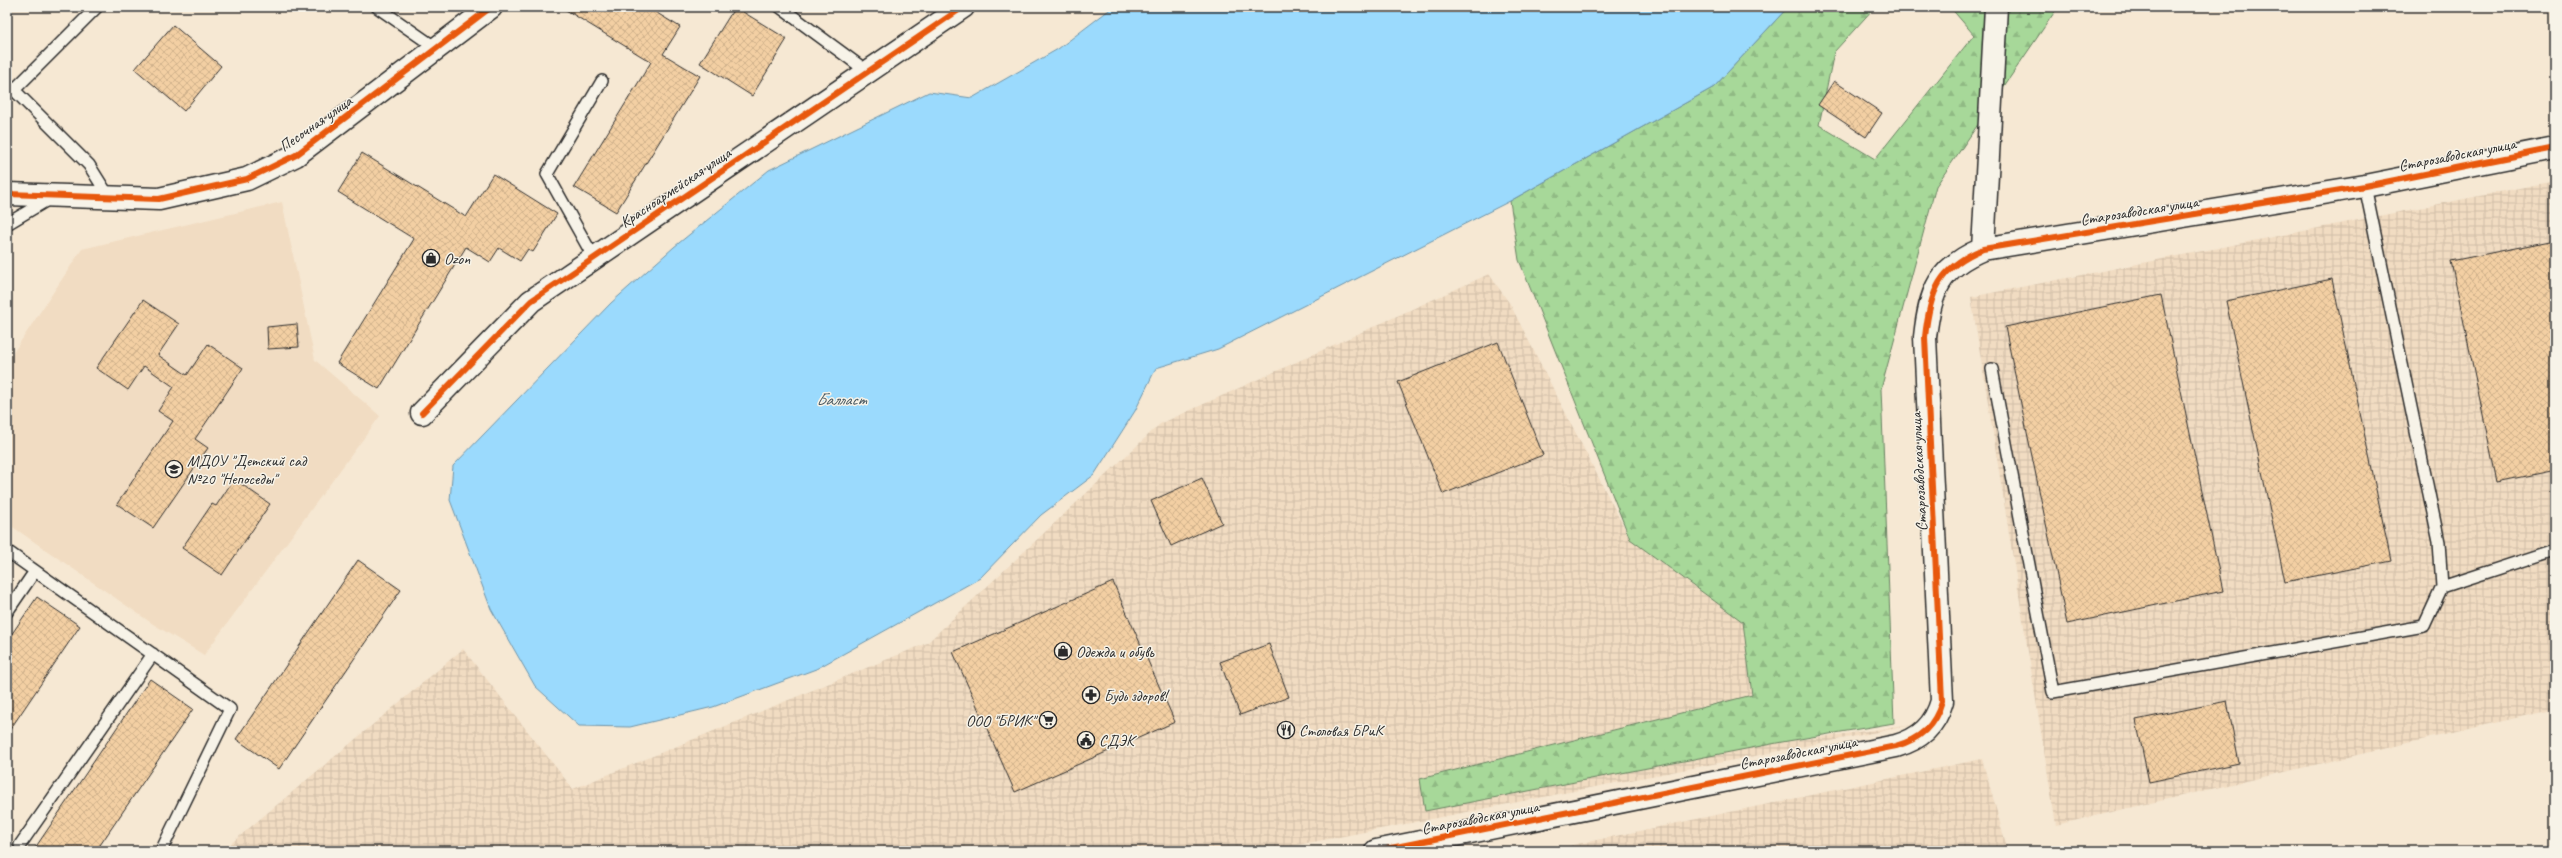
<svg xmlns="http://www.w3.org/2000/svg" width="2562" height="858" font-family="Caveat,sans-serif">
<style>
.built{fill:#f1dcc2}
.industrial{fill:url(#industrial-grid)}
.forest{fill:url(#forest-firs);stroke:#698262}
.water{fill:#9bdafd;stroke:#6e94a9}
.building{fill:url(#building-cross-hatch);stroke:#2b2b2b}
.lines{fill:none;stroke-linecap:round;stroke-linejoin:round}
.service-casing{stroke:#2b2b2b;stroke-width:14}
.minor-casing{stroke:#2b2b2b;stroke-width:25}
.service{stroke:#f7f3e8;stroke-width:11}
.minor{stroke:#f7f3e8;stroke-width:22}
.cycleway-casing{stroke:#f7f3e8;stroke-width:8}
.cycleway{stroke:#e8590c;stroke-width:6}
.labels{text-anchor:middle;stroke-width:3;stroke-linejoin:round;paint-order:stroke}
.street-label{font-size:16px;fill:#2b2b2b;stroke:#f7f3e8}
.poi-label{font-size:16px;fill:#2b2b2b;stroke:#f7f3e8;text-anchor:start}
.water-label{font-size:17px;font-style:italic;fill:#475760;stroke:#f7f3e8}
</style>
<defs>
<pattern id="industrial-grid" width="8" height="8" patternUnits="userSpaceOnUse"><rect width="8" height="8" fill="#f1dcc2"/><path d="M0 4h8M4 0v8" fill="none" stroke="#cfbda7"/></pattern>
<pattern id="forest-firs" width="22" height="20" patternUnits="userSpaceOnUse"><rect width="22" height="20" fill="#a7d899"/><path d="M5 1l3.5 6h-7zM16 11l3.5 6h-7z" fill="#90ba84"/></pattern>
<pattern id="building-cross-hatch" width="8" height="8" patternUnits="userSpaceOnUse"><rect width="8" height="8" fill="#f3cfa3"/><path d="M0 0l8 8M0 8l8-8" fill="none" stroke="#d0b28c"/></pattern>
</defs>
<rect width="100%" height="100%" fill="#f6e8d3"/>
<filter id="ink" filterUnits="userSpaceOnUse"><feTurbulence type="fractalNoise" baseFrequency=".025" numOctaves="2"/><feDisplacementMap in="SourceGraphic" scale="8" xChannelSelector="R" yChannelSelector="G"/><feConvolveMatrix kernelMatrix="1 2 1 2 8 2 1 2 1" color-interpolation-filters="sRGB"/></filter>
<g filter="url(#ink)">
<path class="built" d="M 282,202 L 315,360 L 380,416 L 204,655 L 153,624 L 7,523 L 7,362 L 82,249 Z"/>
<path class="industrial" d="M 2555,181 L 2555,709 L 2056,825 L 1971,297 Z
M 1489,274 L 1510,304 L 1630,539 L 1743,622 L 1752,695 L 1420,779 L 1782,742 L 1913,725 L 1267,851 L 222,851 L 463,649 L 573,789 L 927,643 L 1160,424 Z
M 1982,759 L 2008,851 L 1544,851 Z"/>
<path class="forest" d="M 1788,7 L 1875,7 L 1834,52 L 1819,125 L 1875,159 L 1974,35 L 1950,7 L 2058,7 L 1936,186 L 1881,389 L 1894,723 L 1782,742 L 1425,811 L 1420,779 L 1752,695 L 1743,622 L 1630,539 L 1519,260 L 1510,201 L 1714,87 Z"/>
<path class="water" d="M 1113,7 L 1788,7 L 1714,87 L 1510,201 L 1218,349 L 1156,368 L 1135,411 L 1094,475 L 1041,515 L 980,578 L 816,669 L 713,707 L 630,727 L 579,726 L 535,686 L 491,609 L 450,500 L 453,466 L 611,303 L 674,247 L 769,170 L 929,92 L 972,98 L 1058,49 Z"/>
<path class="building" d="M 561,7 L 647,7 L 680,27 L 663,54 L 700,76 L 616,212 L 574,187 L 651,62 Z
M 735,7 L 787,39 L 752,96 L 700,63 Z
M 173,25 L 221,66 L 184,111 L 135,69 Z
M 1834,81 L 1882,113 L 1866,137 L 1818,105 Z
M 362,153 L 466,217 L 493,174 L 557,214 L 533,252 L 528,249 L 520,261 L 499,248 L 490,262 L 466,247 L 379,389 L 337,363 L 414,239 L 338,192 Z
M 2555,240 L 2555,470 L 2497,482 L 2451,261 Z
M 2332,279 L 2391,561 L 2285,582 L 2226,301 Z
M 2161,295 L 2223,591 L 2067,624 L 2005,327 Z
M 143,300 L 179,324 L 158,355 L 187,375 L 208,344 L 243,368 L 195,439 L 208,448 L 153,528 L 117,504 L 173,421 L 158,411 L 174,387 L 144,366 L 128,390 L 96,368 Z
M 297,324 L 299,347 L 268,349 L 267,327 Z
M 1498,342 L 1543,455 L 1443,494 L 1398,382 Z
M 1202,478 L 1222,523 L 1171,546 L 1151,501 Z
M 234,479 L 270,504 L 222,575 L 182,548 L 212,504 L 216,506 Z
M 358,560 L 401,590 L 279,769 L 236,739 Z
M 1113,582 L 1175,722 L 1015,792 L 953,652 Z
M 37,597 L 80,626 L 7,734 L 7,641 Z
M 1269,644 L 1289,697 L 1240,715 L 1220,662 Z
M 150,679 L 193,709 L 96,851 L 33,851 Z
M 2227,701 L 2239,763 L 2149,782 L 2136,720 Z"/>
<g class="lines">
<defs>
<path id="service" d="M 97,7 L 14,90 L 89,165 L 109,197
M 377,7 L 436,48
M 780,7 L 868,72
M 7,224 L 49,199
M 594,258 L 547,174 L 602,81
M 1992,369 L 2053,692 L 2424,626 L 2442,587 L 2439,542 L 2365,186
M 7,551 L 230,709 L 161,851
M 2442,587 L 2555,550
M 7,612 L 35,571
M 20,845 L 153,654"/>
<path id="minor" d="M 7,194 L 159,199 L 247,179 L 296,155 L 491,7
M 1983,249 L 1996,7
M 422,413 L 531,301 L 963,7
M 1376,851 L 1896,746 C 1920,739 1935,726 1942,701 L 1925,337 C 1930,291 1939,267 1983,249 L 2365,186 L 2555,148"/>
</defs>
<use href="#service" class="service-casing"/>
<use href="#minor" class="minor-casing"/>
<use href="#service" class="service"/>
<use href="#minor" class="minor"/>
<defs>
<path id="cycleway" d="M 7,194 L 159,199 L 247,179 L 296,155 L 491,7
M 422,413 L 531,301 L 963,7
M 1376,851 L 1896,746 C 1920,739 1935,726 1942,701 L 1925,337 C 1930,291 1939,267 1983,249 L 2365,186 L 2555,148"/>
</defs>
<use href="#cycleway" class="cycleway-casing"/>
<use href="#cycleway" class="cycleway"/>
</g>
</g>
<defs>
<symbol id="shop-ring" viewBox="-11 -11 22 22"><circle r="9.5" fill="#f7f3e8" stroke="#2b2b2b" stroke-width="1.5"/><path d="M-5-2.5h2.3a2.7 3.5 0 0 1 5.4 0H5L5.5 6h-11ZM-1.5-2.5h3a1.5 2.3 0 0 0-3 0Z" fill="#2b2b2b"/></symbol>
<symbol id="school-ring" viewBox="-11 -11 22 22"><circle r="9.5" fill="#f7f3e8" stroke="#2b2b2b" stroke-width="1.5"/><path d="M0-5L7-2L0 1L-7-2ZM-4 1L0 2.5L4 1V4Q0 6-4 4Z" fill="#2b2b2b"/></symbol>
<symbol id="pharmacy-ring" viewBox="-11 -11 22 22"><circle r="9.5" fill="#f7f3e8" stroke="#2b2b2b" stroke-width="1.5"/><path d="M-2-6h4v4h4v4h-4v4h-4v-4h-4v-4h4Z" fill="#2b2b2b"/></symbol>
<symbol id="supermarket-ring" viewBox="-11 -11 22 22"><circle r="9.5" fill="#f7f3e8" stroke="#2b2b2b" stroke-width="1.5"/><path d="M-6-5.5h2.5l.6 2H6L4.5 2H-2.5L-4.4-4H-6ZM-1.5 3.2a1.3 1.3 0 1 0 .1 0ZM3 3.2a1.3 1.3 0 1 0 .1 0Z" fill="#2b2b2b"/></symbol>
<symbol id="restaurant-ring" viewBox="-11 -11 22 22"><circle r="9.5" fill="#f7f3e8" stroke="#2b2b2b" stroke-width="1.5"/><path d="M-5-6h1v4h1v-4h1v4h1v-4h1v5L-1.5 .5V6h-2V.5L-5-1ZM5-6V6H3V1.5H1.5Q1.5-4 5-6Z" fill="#2b2b2b"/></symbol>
<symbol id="civic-ring" viewBox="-11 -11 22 22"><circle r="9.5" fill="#f7f3e8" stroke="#2b2b2b" stroke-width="1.5"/><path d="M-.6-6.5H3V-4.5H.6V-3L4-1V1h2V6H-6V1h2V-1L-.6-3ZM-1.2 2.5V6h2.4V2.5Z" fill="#2b2b2b"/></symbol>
</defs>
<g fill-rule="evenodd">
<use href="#shop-ring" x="421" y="248" width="20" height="20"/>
<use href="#school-ring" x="164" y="459" width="20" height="20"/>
<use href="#shop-ring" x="1053" y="641" width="20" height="20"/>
<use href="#pharmacy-ring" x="1081" y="685" width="20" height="20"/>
<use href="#supermarket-ring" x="1038" y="710" width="20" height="20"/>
<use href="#restaurant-ring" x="1276" y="720" width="20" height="20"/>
<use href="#civic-ring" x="1076" y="730" width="20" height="20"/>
</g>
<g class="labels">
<g class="street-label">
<text transform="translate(315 123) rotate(-35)" y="6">Песочная улица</text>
<text transform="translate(2457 154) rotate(-11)" y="6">Старозаводская улица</text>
<text transform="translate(675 187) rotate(-34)" y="6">Красноармейская улица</text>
<text transform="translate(2139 210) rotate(-9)" y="6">Старозаводская улица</text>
<text transform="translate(1918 472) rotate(-93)" y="6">Старозаводская улица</text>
<text transform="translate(1798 752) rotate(-11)" y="6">Старозаводская улица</text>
<text transform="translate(1480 817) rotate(-11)" y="6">Старозаводская улица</text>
</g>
<g class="poi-label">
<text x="444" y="264">Ozon</text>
<text x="187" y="466">МДОУ "Детский сад<tspan x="187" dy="18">№20 "Непоседы"</tspan></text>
<text x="1076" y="657">Одежда и обувь</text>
<text x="1104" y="701">Будь здоров!</text>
<text x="1035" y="726" text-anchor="end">ООО "БРИК"</text>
<text x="1299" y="736">Столовая БРиК</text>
<text x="1099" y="746">СДЭК</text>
</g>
<g class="water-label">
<text x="841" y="405">Балласт</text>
</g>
</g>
<rect width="2562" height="858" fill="none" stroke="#f7f3e8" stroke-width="24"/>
<rect x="12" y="12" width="2538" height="834" fill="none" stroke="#2b2b2b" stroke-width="1.5" filter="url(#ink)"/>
</svg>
